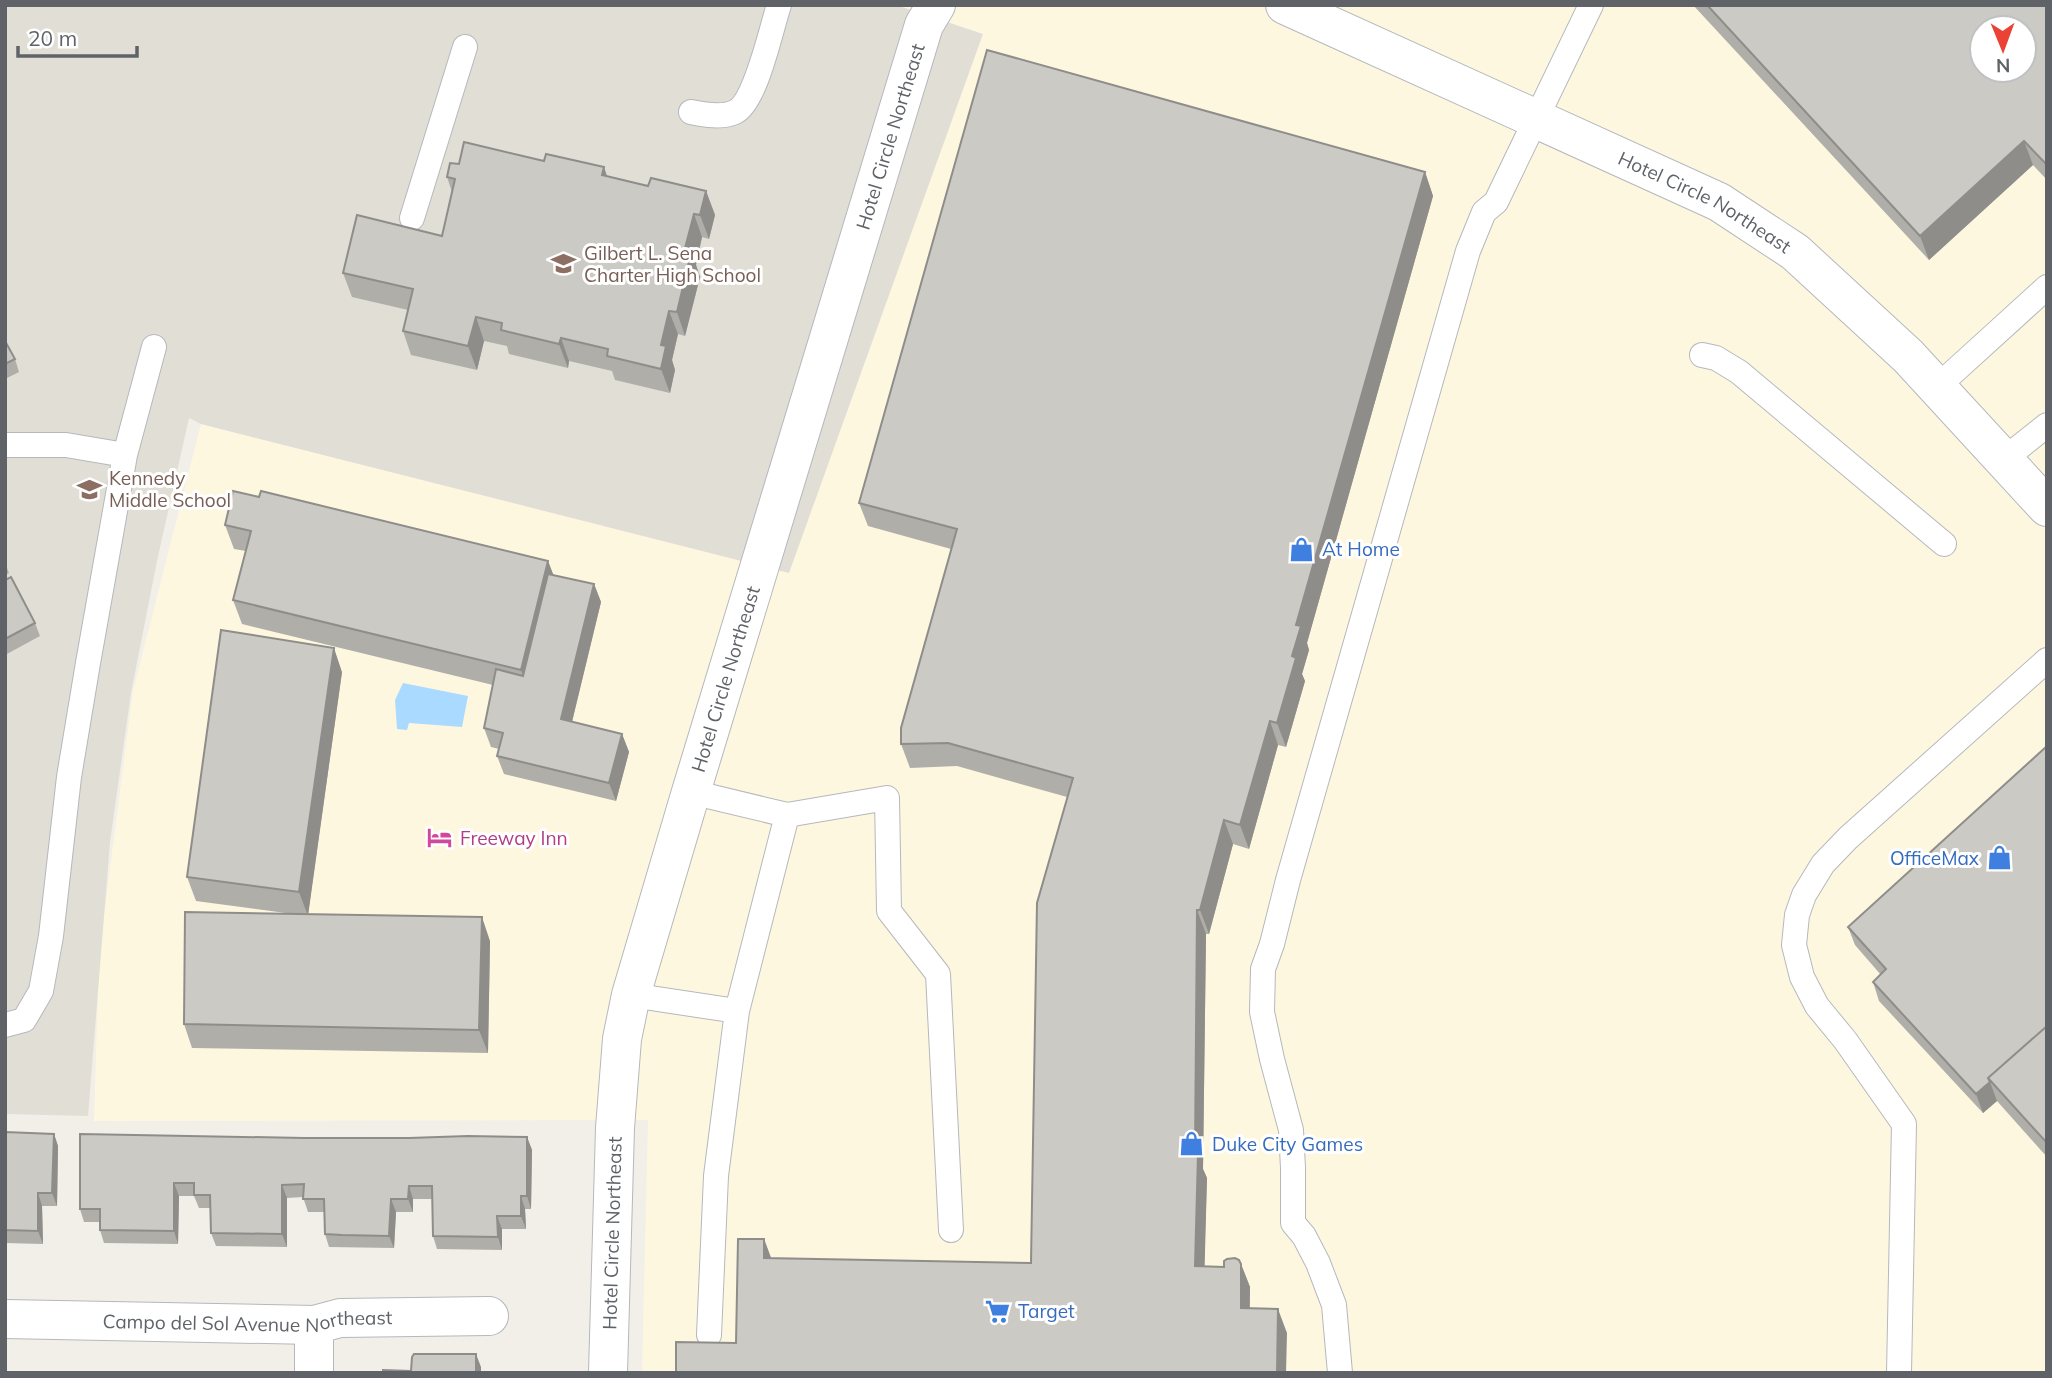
<svg xmlns="http://www.w3.org/2000/svg" width="2052" height="1378" font-family="Mulish,sans-serif">
<style>
.commercial{fill:#fef7e0;fill-rule:evenodd}
.education{fill:#e1ded6}
.water{fill:#aadaff}
.lines{fill:none;stroke-linecap:round;stroke-linejoin:round}
.service-casing{stroke:#b5b8bc;stroke-width:26}
.minor-casing{stroke:#b5b8bc;stroke-width:40}
.tertiary-casing{stroke:#b5b8bc;stroke-width:40}
.service{stroke:#fff;stroke-width:24}
.minor{stroke:#fff;stroke-width:38}
.tertiary{stroke:#fff;stroke-width:38}
.wall{fill:#afaea9}
.shaded-wall{fill:#8f8d8a}
.building{fill:#cccac5;stroke:#8f8d8a;stroke-width:2;fill-rule:evenodd}
.labels{text-anchor:middle;stroke-width:6;stroke-linejoin:round;paint-order:stroke}
.street-label{font-size:19px;fill:#5f6368;stroke:#fff}
.education-label{font-size:19px;fill:#785e54;stroke:#fff;text-anchor:start}
.shop-label{font-size:19px;fill:#366cbe;stroke:#fff;text-anchor:start}
.hotel-label{font-size:19px;fill:#b23c85;stroke:#fff;text-anchor:start}
</style>
<rect width="100%" height="100%" fill="#f1efe8"/>
<path class="commercial" d="M 896,5 L 2047,5 L 2047,1373 L 642,1373 L 648,1120 L 94,1121 L 99,954 L 133,691 L 201,424 L 789,572 L 982,34 ZM 1982,28 L 2024,28 L 2024,70 L 1982,70 Z"/>
<path class="education" d="M 5,5 L 896,5 L 983,34 L 789,573 L 201,424 L 189,418 L 157,561 L 131,693 L 110,842 L 88,1116 L 5,1114 Z"/>
<path class="water" d="M 403,683 L 468,696 L 462,727 L 409,723 L 407,730 L 397,729 L 395,700 Z"/>
<g class="lines">
<defs>
<path id="service" d="M 691,112 C 705,115 722,118 735,112 C 756,102 771,29 779,5
M 412,218 L 465,47
M 1702,355 L 1716,358 L 1739,372 L 1944,544
M 1937,387 L 2047,287
M 5,445 L 66,445 L 125,455
M 2003,460 L 2047,425
M 691,792 L 787,815 L 887,798 L 889,911 L 938,974 L 951,1230
M 631,995 L 737,1011
M 5,1025 L 24,1020 L 41,991 L 51,936 L 69,777 L 88,663 L 125,455 L 154,347
M 709,1335 L 716,1176 L 737,1011 L 787,815
M 1340,1373 L 1334,1305 L 1318,1263 L 1304,1236 L 1293,1223 L 1293,1168 L 1291,1130 L 1272,1059 L 1262,1012 L 1263,969 L 1272,944 L 1288,880 L 1468,251 L 1484,212 L 1496,202 L 1591,5
M 1899,1373 L 1904,1124 L 1845,1040 L 1817,1006 L 1802,977 L 1794,945 L 1797,915 L 1804,895 L 1823,864 L 1848,838 L 2047,660"/>
<g id="minor">
<path id="s1" d="M 5,1319 L 314,1325 L 340,1318 L 489,1316"/>
<path d="M 314,1325 L 314,1373"/>
</g>
<g id="tertiary">
<path id="s2" d="M 1285,5 L 1719,202 L 1795,252 L 1908,356 L 2047,507"/>
<path id="s3" d="M 608,1373 L 615,1128 L 622,1039 L 631,995 L 691,792 L 924,25 L 936,5"/>
</g>
</defs>
<use href="#service" class="service-casing"/>
<use href="#minor" class="minor-casing"/>
<use href="#tertiary" class="tertiary-casing"/>
<use href="#service" class="service"/>
<use href="#minor" class="minor"/>
<use href="#tertiary" class="tertiary"/>
</g>
<path class="wall" d="M 1693,5 L 2047,5 L 2047,180 L 2033,165 L 1929,260 Z
M 459,164 L 607,176 L 648,186 L 706,191 L 715,215 L 709,239 L 702,237 L 696,265 L 700,277 L 685,336 L 678,334 L 672,360 L 675,370 L 670,393 L 615,380 L 612,371 L 569,361 L 568,368 L 509,354 L 507,346 L 484,341 L 477,370 L 411,355 L 403,331 L 408,310 L 352,297 L 343,273 L 442,236 L 452,192 L 447,177 Z
M 1425,172 L 1433,196 L 1307,643 L 1309,650 L 1302,674 L 1305,681 L 1286,747 L 1278,745 L 1249,849 L 1233,844 L 1209,934 L 1206,934 L 1203,1169 L 1207,1178 L 1204,1267 L 1224,1267 L 1241,1264 L 1250,1287 L 1250,1308 L 1287,1333 L 736,1343 L 764,1239 L 771,1258 L 1031,1263 L 1067,797 L 957,766 L 910,768 L 901,744 L 951,549 L 868,526 L 859,503 Z
M 5,341 L 15,359 L 19,372 L 5,379 Z
M 225,525 L 548,561 L 553,575 L 594,584 L 601,602 L 572,722 L 622,734 L 629,752 L 616,801 L 504,774 L 497,756 L 499,749 L 491,747 L 484,728 L 493,685 L 242,624 L 233,600 L 246,551 L 234,549 Z
M 5,563 L 9,573 L 5,575 Z
M 5,580 L 35,623 L 40,636 L 5,655 Z
M 342,672 L 308,914 L 490,941 L 488,1053 L 192,1048 L 184,1024 L 293,914 L 196,901 L 187,877 Z
M 2047,746 L 2047,1157 L 1997,1101 L 1983,1113 L 1879,1001 L 1873,982 L 1881,975 L 1855,945 L 1848,927 Z
M 5,1132 L 54,1134 L 58,1146 L 57,1206 L 42,1206 L 43,1244 L 5,1243 Z
M 527,1137 L 532,1150 L 531,1209 L 525,1209 L 526,1229 L 502,1229 L 502,1250 L 437,1249 L 433,1236 L 432,1199 L 413,1199 L 413,1212 L 396,1212 L 394,1248 L 329,1247 L 325,1234 L 324,1212 L 308,1212 L 303,1197 L 287,1198 L 287,1247 L 216,1246 L 211,1233 L 211,1208 L 199,1208 L 194,1196 L 179,1196 L 178,1244 L 104,1243 L 100,1230 L 100,1222 L 84,1222 L 80,1209 L 304,1138 Z"/>
<path class="shaded-wall" d="M 2024,141 L 2033,165 L 1929,260 L 1920,236 Z
M 604,167 L 612,191 L 602,175 Z
M 1425,172 L 1433,196 L 1307,643 L 1309,650 L 1302,674 L 1305,681 L 1286,747 L 1277,723 L 1292,656 L 1296,625 Z
M 706,191 L 715,215 L 709,239 L 700,215 Z
M 694,214 L 702,237 L 696,265 L 700,277 L 685,336 L 677,312 L 684,252 Z
M 669,311 L 678,334 L 672,360 L 675,370 L 670,393 L 661,369 L 661,345 Z
M 476,317 L 484,341 L 477,370 L 468,346 Z
M 561,338 L 569,361 L 568,368 L 559,344 Z
M 548,561 L 557,584 L 530,694 L 521,670 Z
M 594,584 L 601,602 L 568,738 L 561,719 Z
M 334,648 L 342,672 L 308,916 L 299,892 Z
M 1270,721 L 1278,745 L 1249,849 L 1240,825 Z
M 622,734 L 629,752 L 616,801 L 609,783 Z
M 1224,820 L 1233,844 L 1209,934 L 1200,910 Z
M 1197,910 L 1206,934 L 1203,1169 L 1207,1178 L 1204,1290 L 1195,1266 L 1195,1153 Z
M 482,917 L 490,941 L 488,1053 L 479,1030 Z
M 1990,1082 L 1997,1101 L 1983,1113 L 1976,1094 Z
M 54,1134 L 58,1146 L 57,1206 L 52,1193 Z
M 527,1137 L 532,1150 L 531,1209 L 527,1196 Z
M 174,1183 L 179,1196 L 178,1244 L 174,1231 Z
M 282,1185 L 287,1198 L 287,1247 L 282,1234 Z
M 409,1186 L 413,1199 L 413,1212 L 408,1199 Z
M 38,1193 L 42,1206 L 43,1244 L 38,1231 Z
M 521,1196 L 525,1209 L 526,1229 L 521,1216 Z
M 391,1199 L 396,1212 L 394,1248 L 389,1236 Z
M 497,1216 L 502,1229 L 502,1250 L 498,1237 Z
M 764,1239 L 773,1263 L 764,1258 Z
M 1241,1264 L 1250,1287 L 1249,1332 L 1241,1308 Z
M 1278,1309 L 1287,1333 L 1286,1373 L 1277,1373 Z
M 476,1354 L 481,1367 L 481,1373 L 476,1373 Z"/>
<path class="building" d="M 1707,5 L 2047,5 L 2047,165 L 2024,141 L 1920,236 ZM 1982,28 L 2024,28 L 2024,70 L 1982,70 Z
M 987,50 L 1425,172 L 1296,625 L 1301,626 L 1292,656 L 1296,658 L 1277,723 L 1270,721 L 1240,825 L 1224,820 L 1200,910 L 1197,910 L 1195,1153 L 1198,1154 L 1195,1266 L 1224,1267 L 1224,1261 L 1227,1259 L 1235,1258 L 1239,1260 L 1241,1264 L 1241,1308 L 1278,1309 L 1277,1373 L 676,1373 L 676,1342 L 736,1343 L 738,1239 L 764,1239 L 764,1258 L 1031,1263 L 1037,903 L 1073,778 L 948,743 L 901,744 L 901,728 L 957,529 L 859,503 Z
M 464,142 L 544,161 L 546,154 L 604,167 L 602,175 L 648,186 L 651,178 L 706,191 L 700,215 L 694,214 L 684,252 L 691,253 L 677,312 L 669,311 L 661,345 L 666,346 L 661,369 L 607,356 L 608,349 L 561,338 L 559,344 L 501,330 L 502,323 L 476,317 L 468,346 L 403,331 L 413,289 L 343,273 L 357,215 L 442,236 L 455,179 L 447,177 L 450,163 L 459,164 Z
M 5,341 L 15,359 L 5,364 Z
M 233,491 L 259,497 L 261,491 L 548,561 L 521,670 L 233,600 L 251,531 L 225,525 Z
M 548,574 L 594,584 L 561,719 L 622,734 L 609,783 L 497,756 L 503,733 L 484,728 L 496,669 L 523,676 Z
M 11,577 L 35,623 L 5,639 L 5,580 Z
M 221,630 L 334,648 L 299,892 L 187,877 Z
M 2047,746 L 2047,1026 L 1988,1078 L 1990,1082 L 1976,1094 L 1873,982 L 1886,969 L 1848,927 Z
M 185,912 L 482,917 L 479,1030 L 184,1024 Z
M 2047,1026 L 2047,1143 L 1988,1078 Z
M 5,1132 L 54,1134 L 52,1193 L 38,1193 L 38,1231 L 5,1230 Z
M 80,1134 L 304,1138 L 409,1138 L 468,1136 L 527,1137 L 527,1196 L 521,1196 L 521,1216 L 497,1216 L 498,1237 L 433,1236 L 432,1186 L 409,1186 L 408,1199 L 391,1199 L 389,1236 L 342,1235 L 325,1234 L 324,1199 L 303,1199 L 304,1184 L 282,1185 L 282,1234 L 211,1233 L 210,1195 L 194,1195 L 194,1183 L 174,1183 L 174,1231 L 100,1230 L 100,1209 L 80,1209 Z
M 414,1354 L 476,1354 L 476,1373 L 383,1373 L 383,1370 L 411,1371 L 412,1357 Z"/>
<defs>
<symbol id="school-bare" viewBox="-9 -9 18 18"><path d="M0-5L7-2L0 1L-7-2ZM-4 1L0 2.5L4 1V4Q0 6-4 4Z" fill="#8d6e63" stroke="#fff" stroke-width="2.5" paint-order="stroke"/></symbol>
<symbol id="shop-bare" viewBox="-9 -9 18 18"><path d="M-5-2.5h2.3a2.7 3.5 0 0 1 5.4 0H5L5.5 6h-11ZM-1.5-2.5h3a1.5 2.3 0 0 0-3 0Z" fill="#3f7fe0" stroke="#fff" stroke-width="2.5" paint-order="stroke"/></symbol>
<symbol id="hotel-bare" viewBox="-9 -9 18 18"><path d="M-6-4.5h1.5V1H6V5H4.5V3h-9V5H-6ZM-4 0a1.8 1.8 0 1 1 3.6 0ZM.5 0V-2.5h3Q6-2.5 6 0Z" fill="#d1479c" stroke="#fff" stroke-width="2.5" paint-order="stroke"/></symbol>
<symbol id="supermarket-bare" viewBox="-9 -9 18 18"><path d="M-6-5.5h2.5l.6 2H6L4.5 2H-2.5L-4.4-4H-6ZM-1.5 3.2a1.3 1.3 0 1 0 .1 0ZM3 3.2a1.3 1.3 0 1 0 .1 0Z" fill="#3f7fe0" stroke="#fff" stroke-width="2.5" paint-order="stroke"/></symbol>
</defs>
<g fill-rule="evenodd">
<use href="#school-bare" x="546" y="246" width="35" height="35"/>
<use href="#school-bare" x="72" y="472" width="35" height="35"/>
<use href="#shop-bare" x="1284" y="532" width="35" height="35"/>
<use href="#hotel-bare" x="422" y="820" width="35" height="35"/>
<use href="#shop-bare" x="1982" y="840" width="35" height="35"/>
<use href="#shop-bare" x="1174" y="1126" width="35" height="35"/>
<use href="#supermarket-bare" x="980" y="1294" width="35" height="35"/>
</g>
<g class="labels">
<g class="street-label">
<text dy="7" stroke="none"><textPath href="#s3" startOffset="1276">Hotel Circle Northeast</textPath></text>
<text dy="7" stroke="none"><textPath href="#s2" startOffset="464">Hotel Circle Northeast</textPath></text>
<text dy="7" stroke="none"><textPath href="#s3" startOffset="709">Hotel Circle Northeast</textPath></text>
<text dy="7" stroke="none"><textPath href="#s3" startOffset="140">Hotel Circle Northeast</textPath></text>
<text dy="7" stroke="none"><textPath href="#s1" startOffset="243">Campo del Sol Avenue Northeast</textPath></text>
</g>
<g class="education-label">
<text x="584" y="260">Gilbert L. Sena<tspan x="584" dy="22">Charter High School</tspan></text>
<text x="109" y="485">Kennedy<tspan x="109" dy="22">Middle School</tspan></text>
</g>
<g class="shop-label">
<text x="1322" y="556">At Home</text>
<text x="1979" y="865" text-anchor="end">OfficeMax</text>
<text x="1212" y="1151">Duke City Games</text>
<text x="1018" y="1318">Target</text>
</g>
<g class="hotel-label">
<text x="460" y="845">Freeway Inn</text>
</g>
</g>
<rect width="2052" height="1378" fill="none" stroke="#5f6368" stroke-width="14"/>
<g transform="translate(2003 49) rotate(179)"><circle r="33" fill="#ffffff" stroke="#bfc1c3" stroke-width="2"/>
<path d="M0-5L12 26L0 18L-12 26Z" fill="#ea4335"/>
<text y="-10" font-size="19" font-weight="bold" text-anchor="middle" fill="#5f6368">N</text>
</g>
<path d="M18 46v10h119v-10" fill="none" stroke="#5f6368" stroke-width="3.5"/>
<text x="28" y="46" font-size="21" fill="#5f6368" stroke="#ffffff" stroke-width="5" paint-order="stroke">20 m</text>
</svg>
